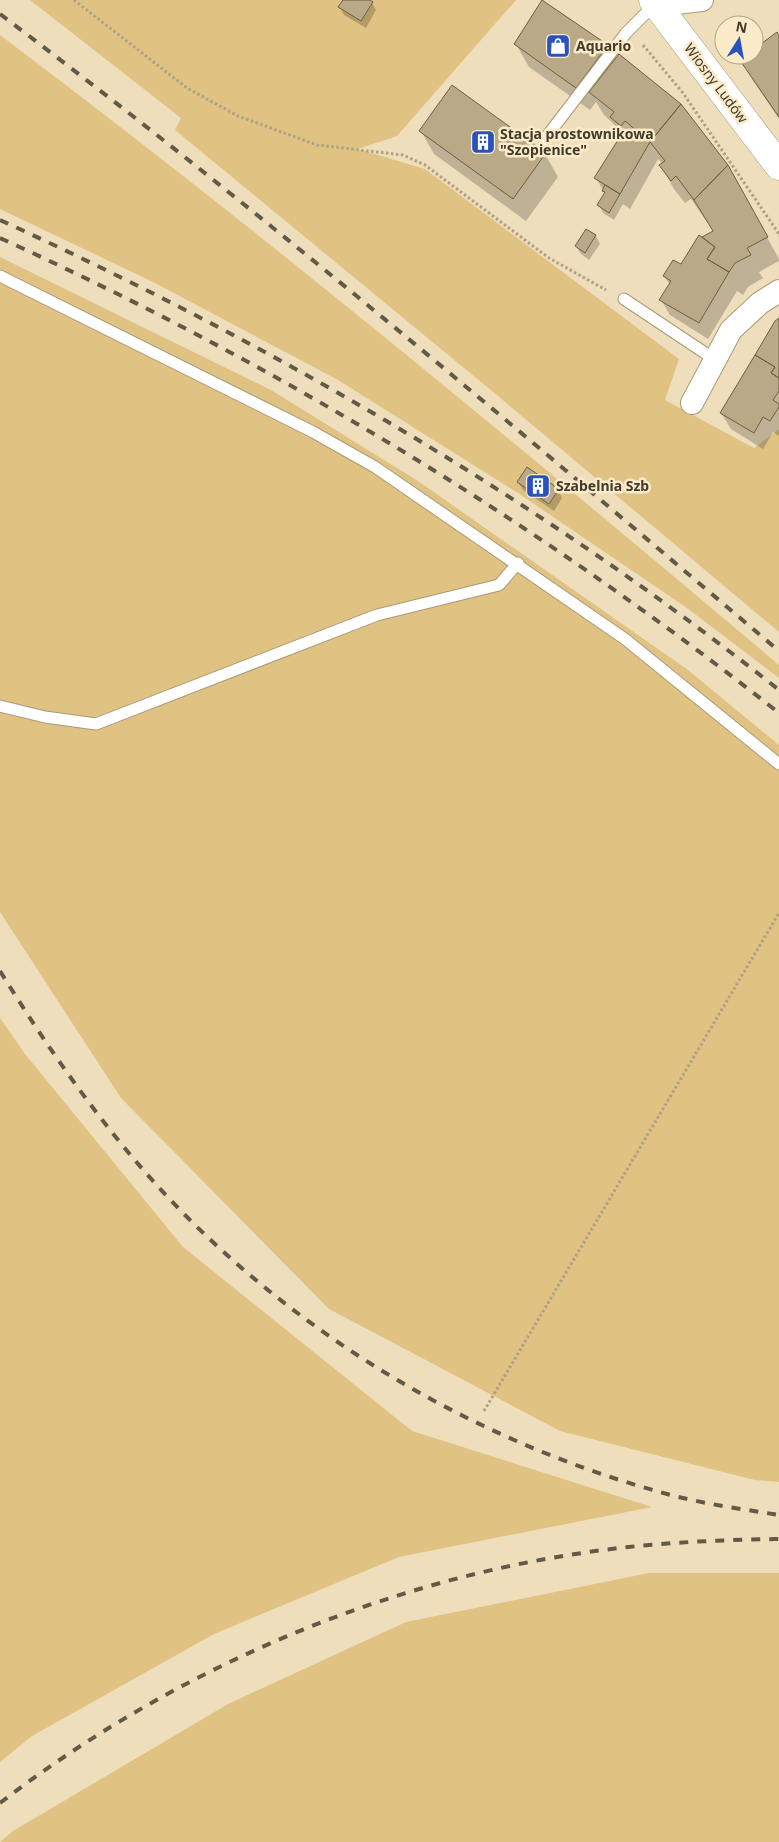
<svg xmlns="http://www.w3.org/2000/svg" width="779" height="1842" font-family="'Noto Sans',sans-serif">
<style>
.green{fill:#e0c283}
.shadow{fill:#0003}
.building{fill:#b9a987;stroke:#6e5f40}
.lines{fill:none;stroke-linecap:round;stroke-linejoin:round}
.service-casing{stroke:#aa9a79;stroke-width:13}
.minor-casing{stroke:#aa9a79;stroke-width:24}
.tertiary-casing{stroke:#aa9a79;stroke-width:29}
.path{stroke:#ada085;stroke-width:3;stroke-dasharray:2.5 2.5;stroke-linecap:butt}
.service{stroke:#fff;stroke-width:11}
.minor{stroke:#fff;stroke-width:22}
.tertiary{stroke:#fff;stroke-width:28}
.rail{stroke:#625947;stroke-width:4;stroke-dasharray:9 9;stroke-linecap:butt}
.labels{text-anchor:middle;stroke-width:5;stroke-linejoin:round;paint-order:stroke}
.poi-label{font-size:14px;font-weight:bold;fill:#423b2d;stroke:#fcebc8;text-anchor:start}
.street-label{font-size:14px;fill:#423b2d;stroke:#fcebc8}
</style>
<rect width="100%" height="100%" fill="#efdebb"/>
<path class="green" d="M 30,0 L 516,0 L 397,136 L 358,149 L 425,169 L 679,359 L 665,400 L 754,448 L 779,429 L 779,632 L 492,391 L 175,130 L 181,118 Z
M 0,35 C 267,236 524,450 779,665 L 779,678 L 687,608 L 518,493 L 338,380 L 153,282 L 0,209 Z
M 0,257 L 271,390 L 418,481 L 688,670 L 779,745 L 779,1482 L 755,1480 L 560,1431 L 329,1309 L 121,1098 L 0,912 Z
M 0,1018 L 25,1054 L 183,1247 L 412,1431 L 652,1507 L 399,1557 L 214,1634 L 32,1736 L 0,1762 Z
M 649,1573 L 779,1573 L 779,1842 L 0,1842 L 13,1831 L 228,1704 L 406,1622 Z"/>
<path class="shadow" d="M 344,0 L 368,0 L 372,3 L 376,10 L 366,28 L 344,15 L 340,7 Z
M 543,1 L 607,46 L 615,61 L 741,190 L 779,259 L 779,261 L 759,272 L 763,278 L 748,287 L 743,295 L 737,291 L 708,339 L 670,315 L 661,300 L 670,285 L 664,276 L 681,266 L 707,243 L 704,237 L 714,232 L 691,199 L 685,203 L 674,189 L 661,166 L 663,164 L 658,159 L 630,209 L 623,204 L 614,220 L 603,213 L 599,205 L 605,194 L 596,178 L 624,139 L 616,126 L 604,115 L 596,102 L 590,110 L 529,67 L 516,44 Z
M 779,37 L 779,119 L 754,82 L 741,59 L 747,55 L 754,55 L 754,50 Z
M 421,131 L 545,154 L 558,177 L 526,221 L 434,154 Z
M 586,230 L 596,236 L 600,244 L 589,260 L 581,254 L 576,246 Z
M 779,320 L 779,436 L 773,432 L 763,449 L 731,429 L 721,413 Z
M 518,482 L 558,490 L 562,498 L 554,511 L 523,490 Z"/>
<path class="building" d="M 343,0 L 370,0 L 373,2 L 361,21 L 338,7 Z
M 542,0 L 608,45 L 576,88 L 514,44 Z
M 777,32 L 779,35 L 779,117 L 739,59 L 745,55 L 754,55 L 754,49 Z
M 619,54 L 681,104 L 650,142 L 625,121 L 621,126 L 610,117 L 614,112 L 589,92 Z
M 452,85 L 546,153 L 513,199 L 419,131 Z
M 681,104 L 728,165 L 694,200 L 676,176 L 671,181 L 659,165 L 665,161 L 650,142 Z
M 638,132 L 650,142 L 620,194 L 594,178 L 618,140 Z
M 728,165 L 768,237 L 747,248 L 751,255 L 735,263 L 729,272 L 707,259 L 715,247 L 702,237 L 713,231 L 694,200 Z
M 605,185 L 620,194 L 609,213 L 597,205 L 605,192 L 602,191 Z
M 586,229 L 596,235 L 585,253 L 575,246 Z
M 699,235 L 715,247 L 707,259 L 729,272 L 699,323 L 659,300 L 671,281 L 663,276 L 673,260 L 681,264 Z
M 779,318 L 779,378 L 771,373 L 775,367 L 755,355 L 775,321 Z
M 755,355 L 775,367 L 771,373 L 779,378 L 779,391 L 773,400 L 779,404 L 779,407 L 770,421 L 763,417 L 754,433 L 720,413 Z
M 527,467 L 559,489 L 549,504 L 517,482 Z"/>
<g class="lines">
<defs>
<path id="service" d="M 544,140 L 626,33 L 646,13 L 658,5
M 0,276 L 313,432 L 375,467 L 625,639 L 779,764
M 624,299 L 714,359
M 0,706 L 45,717 L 96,724 L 377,615 L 499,585 L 518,563"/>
<path id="minor" d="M 658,5 L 702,0
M 692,403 L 731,330 L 760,303 L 779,291"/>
<path id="tertiary" d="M 653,0 L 779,166"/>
</defs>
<use href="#service" class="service-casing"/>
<use href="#minor" class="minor-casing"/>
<use href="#tertiary" class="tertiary-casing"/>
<path class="path" d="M 74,0 L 187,88 L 238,116 L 317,145 L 403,155 L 425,165 L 549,258 L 606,290
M 643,45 L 683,93 L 779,234
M 484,1411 L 779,913"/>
<use href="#service" class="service"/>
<use href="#minor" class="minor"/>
<use href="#tertiary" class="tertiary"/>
<path class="rail" d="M 0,14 C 268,216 523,434 779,651
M 0,220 C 276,346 541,501 779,690
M 0,238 C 277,364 540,524 779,713
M 0,971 C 54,1058 113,1142 185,1215 C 317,1348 486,1445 667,1494 C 704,1504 742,1509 779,1515
M 0,1803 C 168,1674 372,1584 582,1553 C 647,1543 713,1540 779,1539"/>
</g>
<defs>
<symbol id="shop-square" viewBox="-11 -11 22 22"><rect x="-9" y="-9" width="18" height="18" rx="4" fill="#2951c0" stroke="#fcebc8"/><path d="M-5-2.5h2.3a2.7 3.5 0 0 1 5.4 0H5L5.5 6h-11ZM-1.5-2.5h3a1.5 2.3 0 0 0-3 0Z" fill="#fff"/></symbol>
<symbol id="building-square" viewBox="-11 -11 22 22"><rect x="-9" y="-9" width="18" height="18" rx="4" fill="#2951c0" stroke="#fcebc8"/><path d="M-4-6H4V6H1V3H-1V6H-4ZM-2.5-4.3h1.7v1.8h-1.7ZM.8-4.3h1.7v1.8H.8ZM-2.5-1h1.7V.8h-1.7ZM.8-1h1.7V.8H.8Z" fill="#fff"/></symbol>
</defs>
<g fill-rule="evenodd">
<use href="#shop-square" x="544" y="32" width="28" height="28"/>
<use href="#building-square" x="469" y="128" width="28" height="28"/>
<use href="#building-square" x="524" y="472" width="28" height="28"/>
</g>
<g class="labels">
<g class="poi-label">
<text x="576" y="51">Aquario</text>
<text x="500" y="139">Stacja prostownikowa<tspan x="500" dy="16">"Szopienice"</tspan></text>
<text x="556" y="491">Szabelnia Szb</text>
</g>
<g class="street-label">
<text transform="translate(716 83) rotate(53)" y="5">Wiosny Ludów</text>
</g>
</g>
<g transform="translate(739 40) rotate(11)"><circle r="24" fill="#fcebc8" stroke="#b2a58a"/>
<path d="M0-4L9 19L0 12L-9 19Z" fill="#2951c0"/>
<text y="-8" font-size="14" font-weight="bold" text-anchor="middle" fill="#423b2d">N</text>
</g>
</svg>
